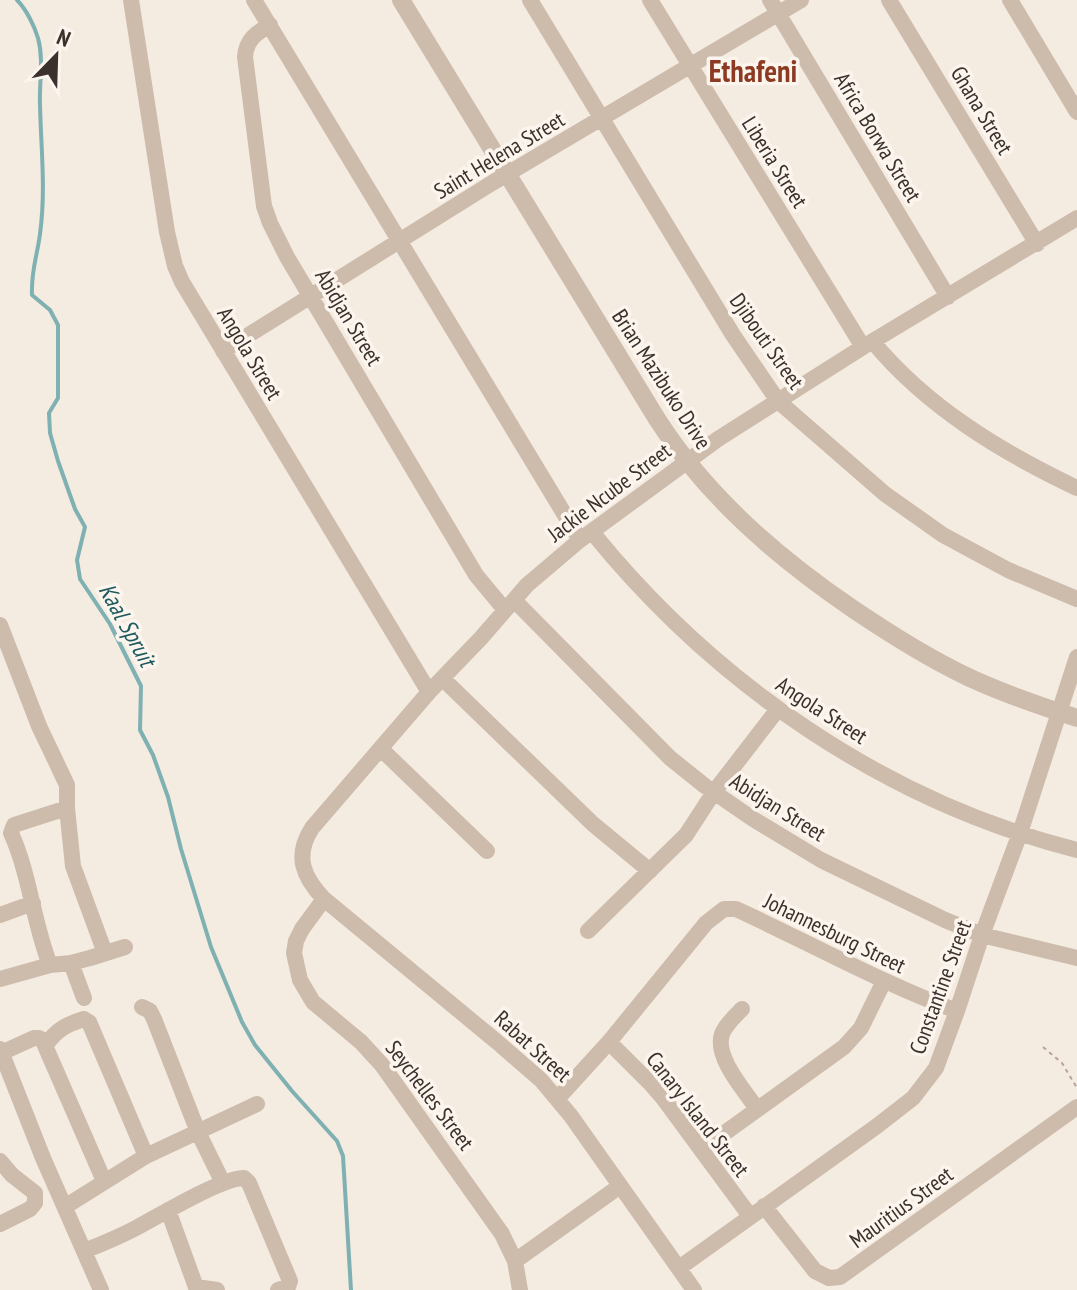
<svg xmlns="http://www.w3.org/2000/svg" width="1077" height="1290" font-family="'PT Sans Narrow',sans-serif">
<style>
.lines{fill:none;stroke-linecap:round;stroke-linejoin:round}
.stream{stroke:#7fb0b2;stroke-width:4}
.path{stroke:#b9a596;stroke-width:2;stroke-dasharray:4 4;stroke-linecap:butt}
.minor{stroke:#cdbbac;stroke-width:16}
.tertiary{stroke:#cdbbac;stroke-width:18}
.labels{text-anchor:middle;stroke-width:7;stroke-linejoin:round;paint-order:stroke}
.street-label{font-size:22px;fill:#3b302b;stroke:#fbf5ee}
.water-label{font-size:24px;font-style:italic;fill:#1f5a5e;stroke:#fbf5ee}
.district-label{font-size:30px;font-weight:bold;fill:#8c3b22;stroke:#fbf5ee}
</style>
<rect width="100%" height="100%" fill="#f4ebe1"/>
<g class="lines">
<path class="stream" d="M 17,0 C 26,9 34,25 38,38 C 44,60 39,83 40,105 C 41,149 46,190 40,234 C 37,257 31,270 32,295 L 50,310 L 58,325 L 58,398 L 49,413 L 50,433 L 58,461 L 75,509 L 85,527 L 77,560 L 80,579 L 110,624 L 141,686 L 140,730 L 153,755 L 168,797 L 181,849 L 211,947 L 242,1022 L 255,1045 L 292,1091 L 337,1141 L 343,1156 L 351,1290"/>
<path class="path" d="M 1043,1047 L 1062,1063 L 1077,1088"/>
<path class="minor" d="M 131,0 L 167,232 L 175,266 L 182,282 L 429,692
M 254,0 L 580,540
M 530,0 L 733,335 L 778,401 L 885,494 L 943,535 L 1008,570 L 1077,599
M 650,0 L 863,347
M 770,0 L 948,297
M 889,0 L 1037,244
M 1010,0 L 1077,112
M 270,25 C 256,33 246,40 245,57 L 264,206 L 270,223 L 287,257 L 476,575 L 505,610
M 873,342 C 927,407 1001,452 1077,488
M 223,351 L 492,183 L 801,0
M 592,532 C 715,684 886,802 1077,850
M 514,600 L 670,758 L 705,786 L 753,819 L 821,860 L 945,920 L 982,935 L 1077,958
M 0,625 L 39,726 L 67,785 L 67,808 L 73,866 L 105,953
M 443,679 L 593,824 L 650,871
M 381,749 L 487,851
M 324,899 L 302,929 L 296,941 L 294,953 L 300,980 L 313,1002 L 361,1042 L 382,1065 L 502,1234 L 515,1261 L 520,1290
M 0,915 L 33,903
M 588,931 L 686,835 L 714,792 L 778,709
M 71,963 L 84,998
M 50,965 C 33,922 30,875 11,833 L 14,825 L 67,808
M 0,979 L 50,965 L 71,963 L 90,958 L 125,947
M 142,1007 L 150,1011 L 154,1019 L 198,1132 L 223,1183
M 742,1009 C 735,1016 726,1024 722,1034 C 714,1057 745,1091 757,1109
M 609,1042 L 650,1083 L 663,1098 L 750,1216
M 46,1045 C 56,1030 67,1024 84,1019 L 89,1022 L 146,1156
M 0,1049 L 43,1158 L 101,1290
M 1,1053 L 34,1038 L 39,1038 L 43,1041 L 104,1181
M 558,1098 L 609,1042 L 706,923 L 724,909 L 736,909 C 810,943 881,983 957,1011
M 701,1150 L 844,1047 L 861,1028 L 884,981
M 0,1161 L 12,1175 L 35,1193 L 35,1203 L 30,1209 L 0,1224
M 66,1206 L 146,1156 L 257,1104
M 764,1206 L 815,1271 L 829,1278 L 840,1277 L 1077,1107
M 168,1210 L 197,1290
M 84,1251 C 102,1244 119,1237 136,1228 C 159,1216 221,1178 244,1178 L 249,1183 L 290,1281 L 288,1287 L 278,1290
M 515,1261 L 620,1186
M 679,1268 L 877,1126 L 913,1098 L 936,1068 L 957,1011 L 982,935 L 1020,833 L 1077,657
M 196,1287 L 217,1290
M 694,1290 L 571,1116 L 541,1080 L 496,1041 L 324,899 C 303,877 294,856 312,828 L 429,692 L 481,638 L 527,585 L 580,540 L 718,439 L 863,347 L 1077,218"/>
<path class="tertiary" d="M 401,0 L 657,419 C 707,497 777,557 853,609 C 890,634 928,658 968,677 C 1004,694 1040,706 1077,718"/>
</g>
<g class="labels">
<g class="street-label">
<text transform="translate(982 110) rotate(59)" y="8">Ghana Street</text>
<text transform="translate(878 137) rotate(59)" y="8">Africa Borwa Street</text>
<text transform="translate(499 155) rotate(-31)" y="8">Saint Helena Street</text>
<text transform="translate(775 162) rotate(58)" y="8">Liberia Street</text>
<text transform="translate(349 317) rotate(59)" y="8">Abidjan Street</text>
<text transform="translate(767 341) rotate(55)" y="8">Djibouti Street</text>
<text transform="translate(250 353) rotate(59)" y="8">Angola Street</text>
<text transform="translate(662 379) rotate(57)" y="8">Brian Mazibuko Drive</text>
<text transform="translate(609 492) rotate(-37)" y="8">Jackie Ncube Street</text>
<text transform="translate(822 710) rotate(33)" y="8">Angola Street</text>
<text transform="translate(778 807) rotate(32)" y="8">Abidjan Street</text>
<text transform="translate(835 933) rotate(26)" y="8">Johannesburg Street</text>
<text transform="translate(940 987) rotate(-70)" y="8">Constantine Street</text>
<text transform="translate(533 1046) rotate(42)" y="8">Rabat Street</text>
<text transform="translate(430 1095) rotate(53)" y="8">Seychelles Street</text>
<text transform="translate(698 1114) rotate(52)" y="8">Canary Island Street</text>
<text transform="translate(901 1207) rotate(-36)" y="8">Mauritius Street</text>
</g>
<g class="water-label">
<text transform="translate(127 625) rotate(61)" y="8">Kaal Spruit</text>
</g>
<g class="district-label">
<text x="753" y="82">Ethafeni</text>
</g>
</g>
<g transform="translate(56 56) rotate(23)" stroke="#fbf5ee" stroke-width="6" paint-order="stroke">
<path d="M0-6L14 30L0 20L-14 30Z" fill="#3b302b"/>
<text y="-12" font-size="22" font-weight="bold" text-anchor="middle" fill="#3b302b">N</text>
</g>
</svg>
